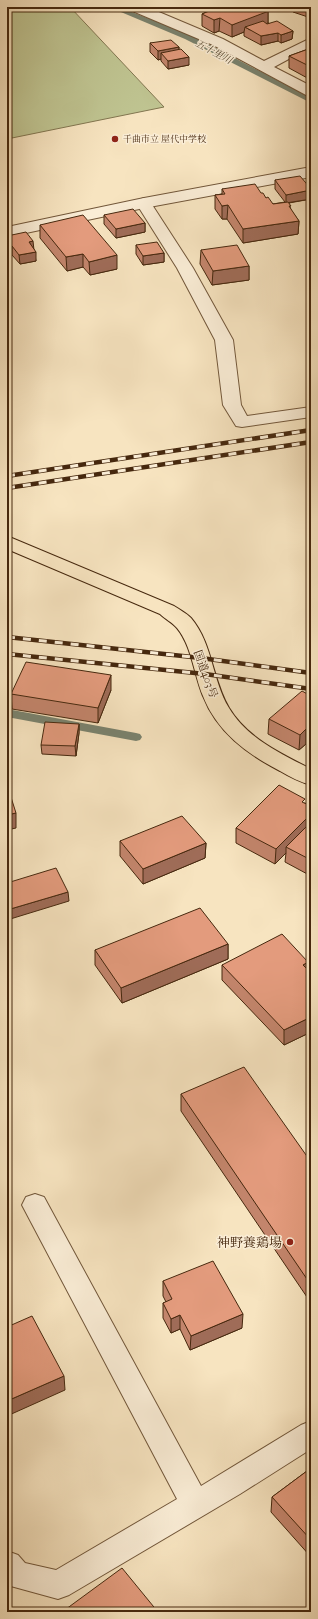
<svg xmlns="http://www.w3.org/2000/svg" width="318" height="1619" font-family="'IM FELL French Canon','Noto Serif JP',serif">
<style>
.green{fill:#bfc491;stroke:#827650}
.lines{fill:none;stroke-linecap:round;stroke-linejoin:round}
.stream{fill:#7a836f;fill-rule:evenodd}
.minor-casing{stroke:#72573a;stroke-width:2}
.tertiary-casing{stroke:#72573a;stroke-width:2}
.trunk-casing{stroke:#46280e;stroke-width:2}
.minor{fill:#faedd6;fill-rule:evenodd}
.tertiary{fill:#faedd6;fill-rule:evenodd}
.trunk{fill:#f7e4c0;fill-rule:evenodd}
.rail-casing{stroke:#46280e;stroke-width:4.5}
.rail{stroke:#faedd6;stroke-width:3;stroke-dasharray:8;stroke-linecap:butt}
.wall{fill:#c3856c;stroke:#46280e}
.shaded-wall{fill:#9f6c58;stroke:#46280e}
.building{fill:#e39b7d;stroke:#46280e}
.poi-dot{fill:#8f2418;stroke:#faedd6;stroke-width:1.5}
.labels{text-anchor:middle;stroke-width:3;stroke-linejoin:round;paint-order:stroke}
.far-poi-label{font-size:9px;fill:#46280e;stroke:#faedd6;text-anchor:start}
.far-water-label{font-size:10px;font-style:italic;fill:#5c4e36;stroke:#faedd6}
.street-label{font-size:11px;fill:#46280e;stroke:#faedd6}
.near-poi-label{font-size:13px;fill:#46280e;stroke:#faedd6;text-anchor:end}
</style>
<rect width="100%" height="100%" fill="#f7e4c0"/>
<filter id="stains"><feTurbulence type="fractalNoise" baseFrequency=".005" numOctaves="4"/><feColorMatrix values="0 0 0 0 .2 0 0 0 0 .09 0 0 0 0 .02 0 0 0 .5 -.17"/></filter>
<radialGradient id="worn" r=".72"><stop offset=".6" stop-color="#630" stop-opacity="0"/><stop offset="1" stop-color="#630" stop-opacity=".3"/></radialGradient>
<path class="green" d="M 34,7 L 70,7 L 164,107 L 7,139 L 7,12 Z"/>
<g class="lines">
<path class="stream" d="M 109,7 L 119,7 L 191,35 L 311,98 L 311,103 L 185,39 Z
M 7,709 L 136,733 L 140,734 L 142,737 L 140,740 L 136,741 L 7,717 Z"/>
<defs>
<path id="minor" d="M 128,7 L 147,7 L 223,39 L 264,61 L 311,38 L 311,47 L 274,67 L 311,86 L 311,96 L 306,95 L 213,45 L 130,10 Z
M 144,198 L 149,200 L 193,268 L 233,340 L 241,405 L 247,416 L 311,407 L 311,417 L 242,427 L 236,426 L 223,405 L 215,340 L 177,268 L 136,203 L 139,200 Z
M 35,1194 L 44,1197 L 201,1486 L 301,1425 L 311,1421 L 311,1449 L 240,1494 L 69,1595 L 58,1599 L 7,1585 L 7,1551 L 18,1555 L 25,1563 L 56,1570 L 177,1499 L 22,1205 L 26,1197 Z"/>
<path id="tertiary" d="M 311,167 L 311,177 L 144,208 L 7,237 L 7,227 L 144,198 Z"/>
<path id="trunk" d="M 7,536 L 174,606 C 180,610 186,613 191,618 C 213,644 212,680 229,708 C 247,738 281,754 311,769 L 311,785 C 300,782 290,777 280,771 C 247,754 217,732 203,696 C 194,675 192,646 177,628 C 172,622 165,619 160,614 L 7,549 Z"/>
</defs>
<use href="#minor" class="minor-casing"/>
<use href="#tertiary" class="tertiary-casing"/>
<use href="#trunk" class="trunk-casing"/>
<use href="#minor" class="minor"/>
<use href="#tertiary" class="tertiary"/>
<use href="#trunk" class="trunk"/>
<defs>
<path id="rail" d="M 7,476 L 311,430
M 7,488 L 311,442
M 7,637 L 201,658 L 311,673
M 7,654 L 205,674 L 311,689"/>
</defs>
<use href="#rail" class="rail-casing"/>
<use href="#rail" class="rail"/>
</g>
<path class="wall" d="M 188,7 L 265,7 L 268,11 L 268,23 L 293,31 L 292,39 L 281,43 L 278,41 L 261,45 L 244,36 L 244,32 L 232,37 L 219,31 L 214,33 L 202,26 L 202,14 L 206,12 L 188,8 Z
M 281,7 L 311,7 L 311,18 L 293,12 L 293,9 L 290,10 Z
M 150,43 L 179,47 L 179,50 L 189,65 L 168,69 L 161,61 L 161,59 L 158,60 L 150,52 Z
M 311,48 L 311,80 L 289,68 L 289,56 Z
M 275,180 L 311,189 L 311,199 L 289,203 L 291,210 L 299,221 L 298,234 L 243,243 L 227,219 L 222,219 L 215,209 L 215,195 L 222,194 L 222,189 L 261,193 L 266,198 L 273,204 L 285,202 L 275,189 Z
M 104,215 L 145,223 L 145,232 L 116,238 L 104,224 Z
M 40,225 L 117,269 L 90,275 L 83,267 L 67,271 L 40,238 Z
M 7,236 L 34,249 L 36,261 L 20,264 L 12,255 L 7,256 Z
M 136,245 L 164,253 L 164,262 L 143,265 L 136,254 Z
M 201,250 L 249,266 L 249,280 L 212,285 L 200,264 Z
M 111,690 L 98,723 L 12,709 L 11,694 Z
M 311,696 L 311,747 L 306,744 L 299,750 L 268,734 L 269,719 Z
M 79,724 L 79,733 L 76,756 L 42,754 L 41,745 Z
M 305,803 L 311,806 L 311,876 L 285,862 L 286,853 L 275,864 L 236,843 L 236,828 Z
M 120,841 L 206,843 L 205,858 L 143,884 L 120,856 Z
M 228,944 L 228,959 L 122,1003 L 95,965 L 95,950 Z
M 308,962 L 307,969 L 311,973 L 311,1032 L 284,1045 L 222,980 L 222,965 Z
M 181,1094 L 311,1162 L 311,1303 L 181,1111 Z
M 163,1281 L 242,1328 L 190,1350 L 180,1329 L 171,1333 L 163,1318 L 163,1303 L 166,1302 L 163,1296 Z
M 311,1468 L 311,1557 L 271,1512 L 272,1497 Z"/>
<path class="shaded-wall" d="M 290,7 L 293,7 L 293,9 L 290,10 Z
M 268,8 L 268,23 L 250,30 L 245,27 L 244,32 L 232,37 L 232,25 Z
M 220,18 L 219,31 L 214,33 L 214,20 Z
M 293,31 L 292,39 L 281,43 L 281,35 Z
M 278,33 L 278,41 L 261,45 L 261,36 Z
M 179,47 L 178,56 L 161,53 L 161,59 L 158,60 L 158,51 Z
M 189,57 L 189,65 L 168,69 L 168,61 Z
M 311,190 L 311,199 L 286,203 L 286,195 Z
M 228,205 L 227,219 L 222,219 L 222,206 Z
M 299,221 L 298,234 L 243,243 L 243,229 Z
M 145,223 L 145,232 L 116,238 L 116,229 Z
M 33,241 L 34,250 L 29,242 Z
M 12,246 L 12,255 L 7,256 L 7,247 Z
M 36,252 L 36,261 L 20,264 L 19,255 Z
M 164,253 L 164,262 L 143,265 L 143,256 Z
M 83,254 L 83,267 L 67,271 L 66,257 Z
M 117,255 L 117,269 L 90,275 L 89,262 Z
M 249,266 L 249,280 L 212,285 L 213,271 Z
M 111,675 L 111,690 L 98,723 L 98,708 Z
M 79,724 L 79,733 L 76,756 L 75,746 Z
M 306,729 L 306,744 L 299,750 L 300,735 Z
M 16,813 L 16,828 L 7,830 L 7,815 Z
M 311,814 L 311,827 L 286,847 L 286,853 L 275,864 L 276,849 Z
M 206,843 L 205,858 L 143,884 L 143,869 Z
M 68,892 L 69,901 L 7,920 L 7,910 Z
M 228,944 L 228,959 L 122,1003 L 121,988 Z
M 308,962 L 307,977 L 303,965 Z
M 311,1017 L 311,1032 L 284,1045 L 284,1030 Z
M 243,1314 L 242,1328 L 190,1350 L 191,1336 Z
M 180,1315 L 180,1329 L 171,1333 L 171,1319 Z
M 64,1376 L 65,1390 L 7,1416 L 7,1401 Z"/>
<path class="building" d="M 219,7 L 265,7 L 268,8 L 266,9 L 269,11 L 232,25 L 220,18 L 214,20 L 202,14 Z
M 263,21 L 267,24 L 277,21 L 293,31 L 281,35 L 278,33 L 261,36 L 245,27 Z
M 171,40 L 179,47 L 158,51 L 150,43 Z
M 311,48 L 311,67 L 289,56 Z
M 181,49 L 189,57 L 168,61 L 161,53 Z
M 300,176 L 311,189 L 311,190 L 286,195 L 275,180 Z
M 255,184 L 261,193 L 263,193 L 266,198 L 268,197 L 273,204 L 288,202 L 291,206 L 289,206 L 299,221 L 243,229 L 228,205 L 222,206 L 215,195 L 225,194 L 222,189 Z
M 133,209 L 145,223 L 116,229 L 104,215 Z
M 83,215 L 117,255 L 89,262 L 83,254 L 66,257 L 40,225 Z
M 26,232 L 33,241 L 29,242 L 36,252 L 19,255 L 12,246 L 7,247 L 7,236 Z
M 157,242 L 164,253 L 143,256 L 136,245 Z
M 237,245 L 249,266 L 213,271 L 201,250 Z
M 26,662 L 111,675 L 98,708 L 11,694 Z
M 302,691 L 311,696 L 311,732 L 306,729 L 300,735 L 269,719 Z
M 45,722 L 79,724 L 75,746 L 41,745 Z
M 279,785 L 305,799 L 302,802 L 311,806 L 311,814 L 276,849 L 236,828 Z
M 7,791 L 9,791 L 16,813 L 7,815 Z
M 182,816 L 206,843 L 143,869 L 120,841 Z
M 311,822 L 311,860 L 286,847 Z
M 56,868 L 68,892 L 7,910 L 7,883 Z
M 200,908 L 228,944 L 121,988 L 95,950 Z
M 282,934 L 308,962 L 303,965 L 311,973 L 311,1017 L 284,1030 L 222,965 Z
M 244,1067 L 311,1162 L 311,1285 L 181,1094 Z
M 213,1261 L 243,1314 L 191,1336 L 180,1315 L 171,1319 L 163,1303 L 172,1299 L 163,1281 Z
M 32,1316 L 64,1376 L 7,1401 L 7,1327 Z
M 311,1468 L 311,1540 L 272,1497 Z
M 122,1568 L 158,1612 L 62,1612 Z"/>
<g class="poi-dot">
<circle cx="115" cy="139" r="4"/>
<circle cx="290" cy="1242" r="4"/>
</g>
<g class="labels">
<g class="far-poi-label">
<text x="123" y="142">千曲市立 屋代中学校</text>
</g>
<g class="far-water-label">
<text transform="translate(214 51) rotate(28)" y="4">五十里川</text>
</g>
<g class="street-label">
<text transform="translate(206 674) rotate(70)" y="4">国道403号</text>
</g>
<g class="near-poi-label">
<text x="282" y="1247">神野養鶏場</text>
</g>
</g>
<rect width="318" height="1619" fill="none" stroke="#f7e4c0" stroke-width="24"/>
<rect x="8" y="8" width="302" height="1603" fill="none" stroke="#46280e" stroke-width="2"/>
<rect x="12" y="12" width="294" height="1595" fill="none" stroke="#46280e"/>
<rect width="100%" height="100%" filter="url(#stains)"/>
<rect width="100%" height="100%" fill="url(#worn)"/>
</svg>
